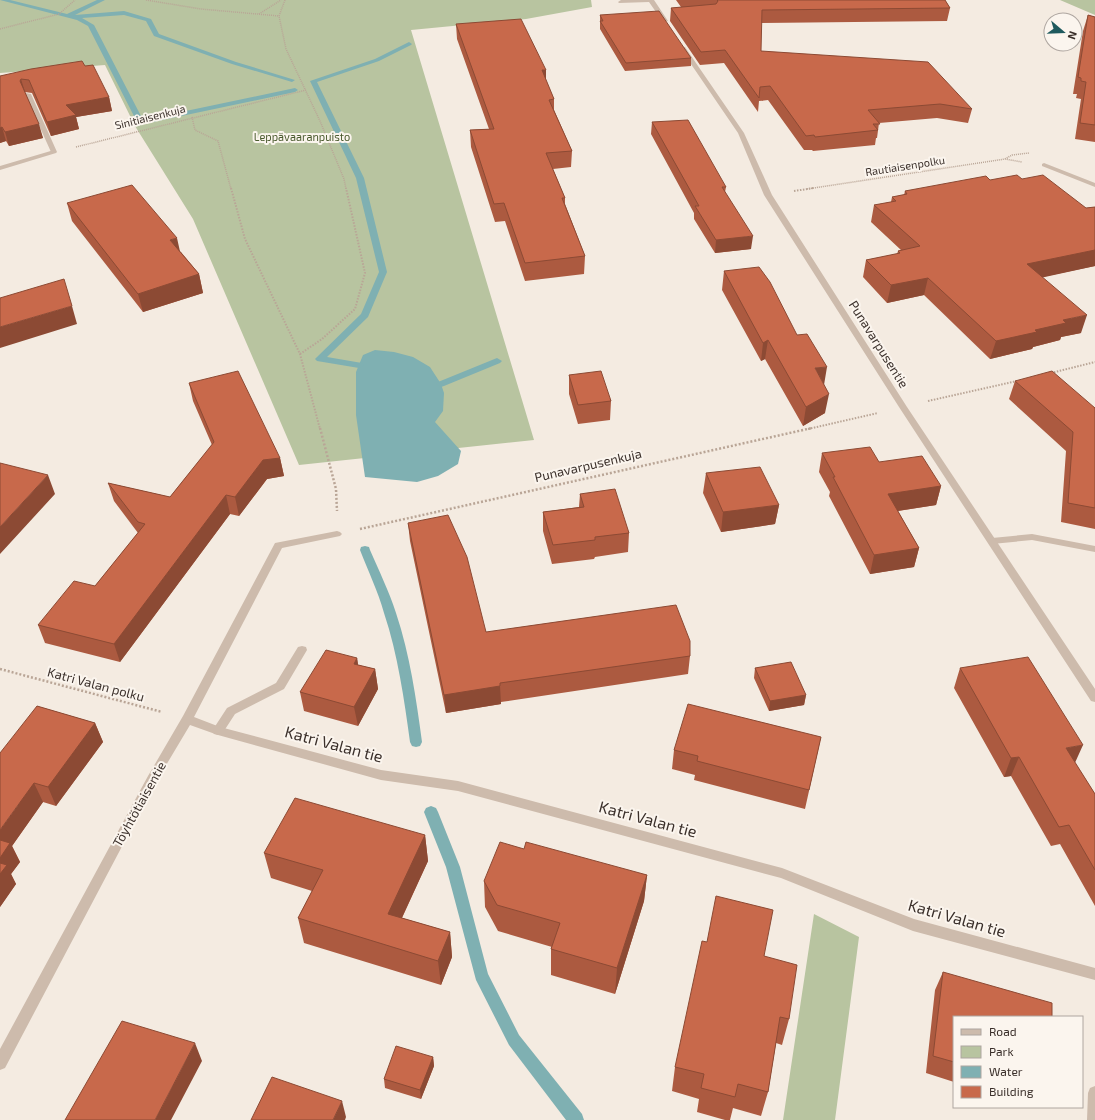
<svg xmlns="http://www.w3.org/2000/svg" width="1095" height="1120" font-family="'Exo 2',sans-serif">
<style>
.green{fill:#b8c4a0}
.water{fill:#7fb0b2}
.lines{fill:none;stroke-linecap:round;stroke-linejoin:round}
.stream{fill:#7fb0b2;fill-rule:evenodd}
.path-far2{stroke:#b9a596;stroke-width:1.5;stroke-dasharray:1 1;stroke-linecap:butt}
.path-far1{stroke:#b9a596;stroke-width:2;stroke-dasharray:1.5 1.5;stroke-linecap:butt}
.path{stroke:#b9a596;stroke-width:2.5;stroke-dasharray:2 2;stroke-linecap:butt}
.lane{fill:#cdbbac;fill-rule:evenodd}
.street{fill:#cdbbac;fill-rule:evenodd}
.wall{fill:#ac5a40}
.shaded-wall{fill:#8c4a34}
.building{fill:#c8694b;stroke:#8c4a34}
.labels{text-anchor:middle;stroke-width:4;stroke-linejoin:round;paint-order:stroke}
.far-street-label{font-size:11px;fill:#3b302b;stroke:#fbf5ee}
.far-park-label{font-size:11px;fill:#4a5a2e;stroke:#fbf5ee}
.street-label{font-size:13px;fill:#3b302b;stroke:#fbf5ee}
.near-street-label{font-size:16px;fill:#3b302b;stroke:#fbf5ee}
</style>
<rect width="100%" height="100%" fill="#f4ebe1"/>
<path class="green" d="M 0,0 L 591,0 L 592,7 L 526,19 L 411,30 L 534,440 L 299,465 L 193,219 L 135,126 L 105,65 L 0,73 Z
M 1060,0 L 1095,0 L 1095,15 Z
M 814,914 L 859,937 L 835,1120 L 783,1120 Z"/>
<path class="water" d="M 375,350 L 394,352 L 413,357 L 430,367 L 441,384 L 444,393 L 443,411 L 435,422 L 461,451 L 458,464 L 438,476 L 417,482 L 365,477 L 356,415 L 356,372 L 363,355 Z"/>
<g class="lines">
<path class="stream" d="M 0,0 L 10,0 L 67,14 L 97,0 L 105,0 L 75,15 L 124,11 L 151,19 L 159,34 L 236,62 L 295,80 L 292,82 L 232,64 L 154,36 L 146,21 L 124,15 L 82,18 L 94,25 L 143,120 L 295,88 L 298,90 L 295,92 L 129,127 L 129,123 L 137,122 L 88,26 L 77,20 Z
M 409,42 L 412,44 L 411,45 L 379,61 L 317,82 L 364,178 L 387,272 L 368,317 L 327,357 L 362,363 L 364,365 L 362,367 L 359,368 L 317,361 L 315,359 L 317,357 L 361,314 L 379,272 L 356,178 L 310,81 L 375,59 Z
M 497,358 L 502,361 L 500,363 L 444,386 L 441,387 L 436,384 L 438,382 Z
M 365,546 L 369,547 L 370,550 C 379,571 389,591 396,613 C 410,655 416,698 422,742 L 420,746 L 416,747 L 412,746 L 410,742 C 404,699 398,655 384,613 C 378,591 368,571 360,550 L 361,547 Z
M 431,806 L 436,808 L 438,812 L 460,867 L 488,974 L 519,1035 L 582,1114 L 584,1120 L 566,1120 L 509,1045 L 476,980 L 446,867 L 424,812 L 426,808 Z"/>
<path class="path-far2" d="M 146,0 L 201,9 L 279,16
M 285,0 L 279,16 L 286,49 L 320,121 L 344,179 L 346,189
M 259,14 L 281,0
M 0,29 L 59,14 L 75,0
M 192,117 L 195,130 L 218,141 L 231,189
M 76,147 L 306,90
M 1005,159 L 1012,155 L 1029,153
M 807,189 L 1005,159 L 1022,162"/>
<path class="path-far1" d="M 231,188 L 245,239 L 300,354 L 320,429
M 794,191 L 814,188
M 300,354 L 322,339 L 355,309 L 365,273 L 346,188
M 1051,373 L 1095,362
M 928,401 L 1017,381
M 808,429 L 878,413"/>
<path class="path" d="M 320,428 L 336,489 L 337,511
M 360,529 L 812,428
M 0,669 L 162,712"/>
<path class="lane" d="M 26,93 L 31,94 L 57,152 L 56,153 L 51,152 L 25,94 Z
M 1032,534 L 1095,546 L 1095,552 L 1032,540 L 992,544 L 987,541 L 992,538 Z
M 302,646 L 306,647 L 307,650 L 284,689 L 235,714 L 222,734 L 218,735 L 214,734 L 212,731 L 227,708 L 276,683 L 298,647 Z
M 1095,1086 L 1095,1120 L 1087,1120 L 1088,1093 L 1090,1088 Z"/>
<path class="street" d="M 621,0 L 654,0 L 668,21 L 663,22 L 649,2 L 619,3 L 618,2 Z
M 681,47 L 685,47 L 744,133 L 772,195 L 907,407 L 1095,689 L 1095,702 L 1091,701 L 899,407 L 764,195 L 738,133 L 680,48 Z
M 54,150 L 56,151 L 56,153 L 0,170 L 0,166 Z
M 1044,163 L 1095,183 L 1095,187 L 1042,166 L 1042,164 Z
M 337,531 L 340,532 L 342,534 L 340,536 L 282,548 L 194,717 L 220,727 L 381,770 L 458,781 L 782,868 L 914,919 L 1095,968 L 1095,980 L 913,931 L 781,878 L 458,791 L 381,780 L 218,735 L 190,725 L 156,782 L 5,1068 L 0,1070 L 0,1049 L 148,776 L 183,716 L 275,543 Z"/>
</g>
<path class="wall" d="M 676,0 L 945,0 L 950,8 L 947,21 L 761,23 L 761,51 L 972,109 L 968,123 L 937,118 L 879,123 L 877,138 L 876,138 L 875,145 L 813,151 L 812,150 L 804,150 L 768,100 L 759,101 L 758,112 L 724,63 L 700,65 L 670,21 L 671,8 L 681,7 Z
M 600,15 L 691,58 L 691,66 L 625,71 L 600,29 Z
M 1088,15 L 1095,17 L 1095,142 L 1075,139 L 1081,99 L 1076,98 L 1077,94 L 1073,94 L 1083,31 Z
M 456,24 L 546,70 L 546,81 L 554,99 L 554,110 L 572,151 L 571,167 L 553,169 L 565,198 L 565,204 L 585,256 L 584,274 L 525,281 L 505,221 L 495,222 L 471,147 L 470,130 L 489,129 L 457,39 Z
M 85,66 L 109,97 L 112,111 L 76,117 L 79,129 L 51,136 L 32,93 L 25,92 L 43,138 L 9,146 L 6,141 L 0,143 L 0,76 Z
M 652,122 L 726,187 L 725,192 L 751,249 L 715,253 L 694,219 L 694,213 L 651,134 Z
M 1022,179 L 1086,208 L 1095,207 L 1095,266 L 1042,277 L 1081,333 L 1061,337 L 1060,340 L 1033,347 L 1032,349 L 990,359 L 924,295 L 887,303 L 863,277 L 866,260 L 897,254 L 898,251 L 901,250 L 871,222 L 874,205 L 891,202 L 892,197 L 904,195 L 905,191 L 990,180 Z
M 67,203 L 181,252 L 199,274 L 203,293 L 143,312 L 72,221 Z
M 724,271 L 824,385 L 825,413 L 803,426 L 765,359 L 761,361 L 722,290 Z
M 569,375 L 611,401 L 610,420 L 578,424 L 569,394 Z
M 1015,381 L 1095,408 L 1095,529 L 1061,522 L 1066,451 L 1009,399 Z
M 189,383 L 280,458 L 284,476 L 267,479 L 239,516 L 230,514 L 120,662 L 45,643 L 38,625 L 95,586 L 138,533 L 114,501 L 108,483 L 170,497 L 212,445 L 193,401 Z
M 822,453 L 879,462 L 941,486 L 936,505 L 898,511 L 919,548 L 914,567 L 870,574 L 829,496 L 830,492 L 819,472 Z
M 706,473 L 779,505 L 775,524 L 721,532 L 703,493 Z
M 580,494 L 629,533 L 628,552 L 595,557 L 594,559 L 552,564 L 543,531 L 543,512 L 579,507 Z
M 408,523 L 486,632 L 690,656 L 688,674 L 501,702 L 501,704 L 446,713 L 410,541 Z
M 357,658 L 358,665 L 375,669 L 378,689 L 358,726 L 304,711 L 300,692 Z
M 755,668 L 806,695 L 804,705 L 769,711 L 754,678 Z
M 960,668 L 1075,763 L 1095,794 L 1095,906 L 1060,844 L 1051,846 L 1011,776 L 1004,777 L 954,688 Z
M 37,706 L 95,723 L 103,742 L 56,806 L 43,802 L 12,846 L 20,862 L 11,874 L 16,884 L 0,907 Z
M 821,737 L 805,809 L 694,780 L 695,775 L 672,769 L 674,750 Z
M 425,835 L 428,861 L 402,918 L 450,932 L 452,957 L 441,985 L 304,943 L 298,918 L 312,891 L 271,878 L 264,853 Z
M 524,849 L 647,875 L 644,901 L 615,994 L 551,975 L 551,949 L 552,947 L 498,931 L 485,907 L 484,881 Z
M 764,956 L 789,1019 L 782,1045 L 776,1043 L 768,1092 L 761,1116 L 733,1108 L 730,1120 L 725,1120 L 697,1112 L 699,1099 L 672,1091 L 675,1067 Z
M 943,972 L 954,1017 L 954,1082 L 926,1073 L 935,990 Z
M 433,1057 L 434,1066 L 421,1099 L 385,1088 L 384,1079 Z"/>
<path class="shaded-wall" d="M 542,70 L 546,70 L 546,86 Z
M 21,79 L 25,92 L 24,95 L 20,81 Z
M 109,97 L 112,111 L 76,117 L 79,129 L 51,136 L 47,122 L 66,105 Z
M 39,124 L 43,138 L 9,146 L 5,132 Z
M 2,127 L 6,141 L 0,143 L 0,128 Z
M 753,236 L 751,249 L 715,253 L 716,240 Z
M 177,238 L 181,256 L 170,240 Z
M 1095,250 L 1095,266 L 1022,282 L 1027,264 Z
M 199,274 L 203,293 L 143,312 L 138,294 Z
M 928,278 L 924,295 L 887,303 L 891,285 Z
M 72,306 L 77,324 L 0,348 L 0,327 Z
M 1087,315 L 1081,333 L 1061,337 L 1060,340 L 1033,347 L 1032,349 L 990,359 L 996,341 L 1063,320 Z
M 768,340 L 765,359 L 761,361 L 763,343 Z
M 827,367 L 824,385 L 815,368 Z
M 829,394 L 825,413 L 803,426 L 806,407 Z
M 280,458 L 284,476 L 267,479 L 239,516 L 235,497 L 263,460 Z
M 48,475 L 55,494 L 0,554 L 0,527 Z
M 941,486 L 936,505 L 884,513 L 888,494 Z
M 226,495 L 230,514 L 120,662 L 114,644 Z
M 779,505 L 775,524 L 721,532 L 723,512 Z
M 919,548 L 914,567 L 870,574 L 874,555 Z
M 357,658 L 360,677 L 354,664 Z
M 375,669 L 378,689 L 358,726 L 354,707 Z
M 500,686 L 501,704 L 446,713 L 444,695 Z
M 806,695 L 804,705 L 769,711 L 770,701 Z
M 95,723 L 103,742 L 56,806 L 48,787 Z
M 1083,745 L 1074,765 L 1066,748 Z
M 1019,757 L 1011,776 L 1004,777 L 1011,758 Z
M 34,783 L 43,802 L 12,846 L 20,862 L 11,874 L 16,884 L 0,907 L 0,830 Z
M 425,835 L 428,861 L 392,939 L 388,914 Z
M 647,875 L 644,901 L 615,994 L 617,968 Z
M 450,932 L 452,957 L 441,985 L 438,961 Z
M 195,1043 L 202,1061 L 171,1120 L 155,1120 Z
M 433,1057 L 434,1066 L 421,1099 L 420,1090 Z
M 342,1101 L 346,1117 L 345,1120 L 333,1120 Z"/>
<path class="building" d="M 717,0 L 945,0 L 950,8 L 762,10 L 761,51 L 928,62 L 972,109 L 940,104 L 868,110 L 880,124 L 873,124 L 878,130 L 815,137 L 814,135 L 806,136 L 770,86 L 760,87 L 759,98 L 725,50 L 701,52 L 671,8 L 716,4 L 718,1 Z
M 659,11 L 691,58 L 626,63 L 600,21 L 603,21 L 600,15 Z
M 1088,15 L 1095,17 L 1095,125 L 1080,123 L 1086,82 L 1081,81 L 1081,78 L 1078,77 Z
M 521,19 L 546,70 L 542,70 L 554,99 L 549,100 L 572,151 L 546,153 L 565,198 L 562,198 L 585,256 L 525,263 L 504,203 L 494,204 L 470,130 L 494,129 L 456,24 Z
M 82,61 L 85,66 L 93,65 L 109,97 L 66,105 L 76,115 L 47,122 L 29,80 L 21,79 L 20,81 L 39,124 L 5,132 L 2,127 L 0,128 L 0,76 L 31,69 Z
M 688,120 L 726,187 L 722,187 L 753,236 L 716,240 L 695,206 L 699,206 L 652,122 Z
M 1017,175 L 1022,179 L 1043,175 L 1086,208 L 1095,207 L 1095,250 L 1027,264 L 1087,315 L 1063,320 L 1066,323 L 1035,330 L 1037,332 L 996,341 L 928,278 L 891,285 L 866,260 L 900,253 L 898,251 L 920,246 L 874,205 L 896,201 L 892,197 L 907,194 L 905,191 L 986,176 L 990,180 Z
M 132,185 L 177,238 L 170,240 L 199,274 L 138,294 L 67,203 Z
M 759,267 L 770,282 L 797,335 L 807,334 L 827,367 L 815,368 L 829,394 L 806,407 L 768,340 L 763,343 L 724,271 Z
M 64,279 L 72,306 L 0,327 L 0,298 Z
M 238,371 L 280,458 L 263,460 L 235,497 L 226,495 L 114,644 L 38,625 L 74,581 L 95,586 L 145,524 L 138,522 L 108,483 L 170,497 L 214,442 L 189,383 Z
M 601,371 L 611,401 L 578,405 L 569,375 Z
M 1052,371 L 1095,408 L 1095,508 L 1068,503 L 1073,432 L 1015,381 Z
M 870,447 L 879,462 L 922,456 L 941,486 L 888,494 L 919,548 L 874,555 L 833,477 L 835,477 L 822,453 Z
M 0,463 L 48,475 L 0,527 Z
M 760,467 L 779,505 L 723,512 L 706,473 Z
M 615,489 L 629,533 L 595,537 L 595,540 L 553,545 L 543,512 L 584,507 L 580,494 Z
M 448,515 L 467,557 L 486,632 L 676,605 L 690,641 L 690,656 L 500,683 L 500,686 L 444,695 L 408,523 Z
M 326,650 L 357,658 L 354,664 L 375,669 L 354,707 L 300,692 Z
M 1028,657 L 1083,745 L 1066,748 L 1095,794 L 1095,870 L 1069,825 L 1059,827 L 1019,757 L 1011,758 L 960,668 Z
M 791,662 L 806,695 L 770,701 L 755,668 Z
M 688,704 L 821,737 L 809,790 L 697,761 L 698,756 L 674,750 Z
M 37,706 L 95,723 L 48,787 L 34,783 L 0,830 L 0,753 Z
M 295,798 L 425,835 L 388,914 L 450,932 L 438,961 L 298,918 L 323,870 L 264,853 Z
M 0,840 L 10,843 L 0,858 Z
M 500,842 L 524,849 L 526,842 L 647,875 L 617,968 L 551,949 L 560,923 L 497,905 L 484,881 Z
M 0,863 L 7,865 L 0,874 Z
M 716,896 L 773,910 L 764,956 L 797,965 L 789,1019 L 780,1017 L 768,1092 L 738,1084 L 735,1097 L 701,1088 L 704,1074 L 675,1067 L 702,941 L 707,942 Z
M 943,972 L 1052,1003 L 1052,1017 L 954,1017 L 954,1062 L 933,1056 Z
M 122,1021 L 195,1043 L 155,1120 L 65,1120 Z
M 396,1046 L 433,1057 L 420,1090 L 384,1079 Z
M 272,1077 L 342,1101 L 333,1120 L 251,1120 Z"/>
<g class="labels">
<g class="far-street-label">
<text transform="translate(150 117) rotate(-14)" y="4">Sinitiaisenkuja</text>
<text transform="translate(905 166) rotate(-9)" y="4">Rautiaisenpolku</text>
</g>
<g class="far-park-label">
<text x="302" y="141">Leppävaaranpuisto</text>
</g>
<g class="street-label">
<text transform="translate(879 344) rotate(58)" y="5">Punavarpusentie</text>
<text transform="translate(588 465) rotate(-13)" y="5">Punavarpusenkuja</text>
<text transform="translate(96 684) rotate(15)" y="5">Katri Valan polku</text>
<text transform="translate(139 804) rotate(-61)" y="5">Töyhtötiaisentie</text>
</g>
<g class="near-street-label">
<text transform="translate(334 744) rotate(15)" y="6">Katri Valan tie</text>
<text transform="translate(648 819) rotate(15)" y="6">Katri Valan tie</text>
<text transform="translate(957 918) rotate(16)" y="6">Katri Valan tie</text>
</g>
</g>
<rect x="953" y="1016" width="130" height="92" fill="#fbf5ee" stroke="#aea6a0"/>
<rect x="961" y="1029" width="20" height="6" fill="#cdbbac" stroke="#aea6a0"/>
<text x="989" y="1036" font-size="12" fill="#3b302b">Road</text>
<rect x="961" y="1046" width="20" height="12" fill="#b8c4a0" stroke="#aea6a0"/>
<text x="989" y="1056" font-size="12" fill="#3b302b">Park</text>
<rect x="961" y="1066" width="20" height="12" fill="#7fb0b2" stroke="#aea6a0"/>
<text x="989" y="1076" font-size="12" fill="#3b302b">Water</text>
<rect x="961" y="1086" width="20" height="12" fill="#c8694b" stroke="#aea6a0"/>
<text x="989" y="1096" font-size="12" fill="#3b302b">Building</text>
<g transform="translate(1063 32) rotate(109)"><circle r="19" fill="#fbf5ee" stroke="#aea6a0"/>
<path d="M0-3L7 15L0 10L-7 15Z" fill="#1f5a5e"/>
<text y="-6" font-size="11" font-weight="bold" text-anchor="middle" fill="#3b302b">N</text>
</g>
</svg>
